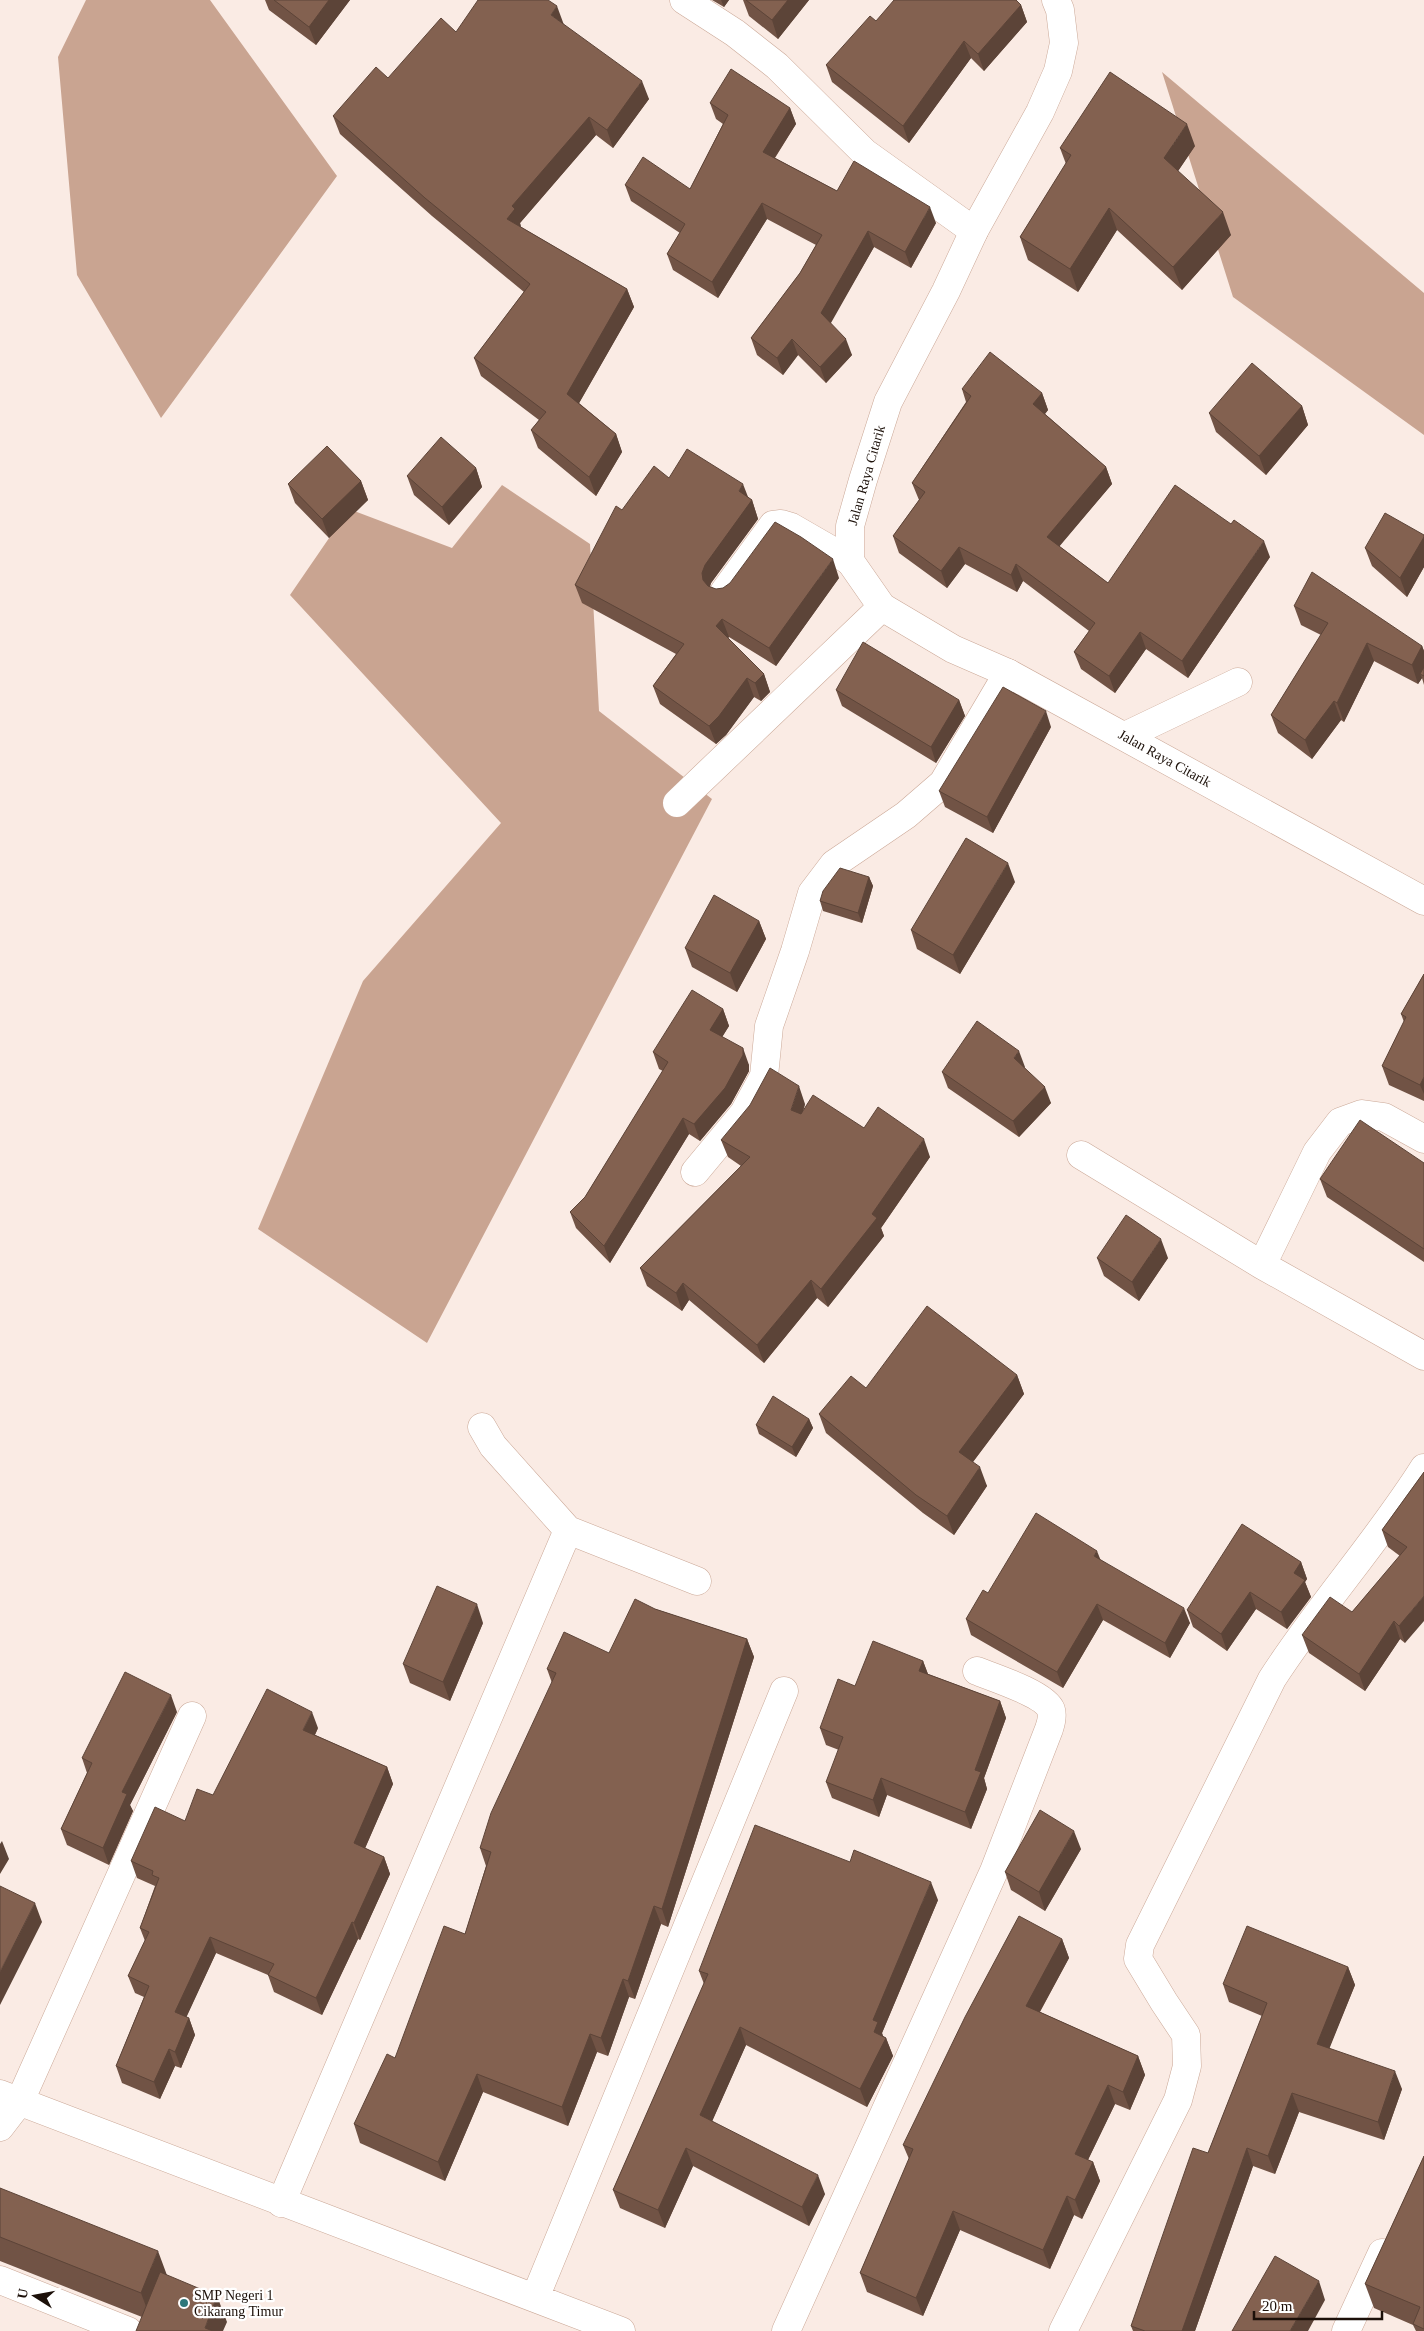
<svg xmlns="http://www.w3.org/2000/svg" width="1424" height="2331" font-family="Georgia,serif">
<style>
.forest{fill:#c9a491}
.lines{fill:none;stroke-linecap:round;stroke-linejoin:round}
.street-casing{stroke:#cba897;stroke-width:29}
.secondary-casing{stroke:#cba897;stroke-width:29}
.street{stroke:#fff;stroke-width:28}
.secondary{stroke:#fff;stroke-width:28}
.wall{fill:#715345}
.shaded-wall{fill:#5c4438}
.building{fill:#836150;stroke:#5c4438}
.poi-dot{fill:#2e787b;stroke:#fff;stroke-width:2}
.labels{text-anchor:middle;stroke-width:4.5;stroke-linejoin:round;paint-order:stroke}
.street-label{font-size:14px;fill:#1c1009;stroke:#fff}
.poi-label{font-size:14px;fill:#1c1009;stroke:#fff;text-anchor:start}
</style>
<rect width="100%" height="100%" fill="#faebe4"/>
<path class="forest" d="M 86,0 L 210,0 L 337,176 L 161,418 L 77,275 L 58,57 Z
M 1162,72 L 1424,293 L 1424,435 L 1233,297 Z
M 502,485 L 590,544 L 599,711 L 712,799 L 427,1343 L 258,1229 L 363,981 L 501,823 L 290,595 L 349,509 L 452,548 Z"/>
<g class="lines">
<defs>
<path id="street" d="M 684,0 L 735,33 L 777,66 L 865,153 L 974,231
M 724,592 L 773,525 L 781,524 L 791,527 L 850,561
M 1125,736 L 1238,682
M 677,803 L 882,607
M 1081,1155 L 1262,1265 L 1424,1356
M 695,1172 L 744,1113 L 764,1076 L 769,1026 L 795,951 L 812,893 L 834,864 L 906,815 L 943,783 L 1008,673
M 1262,1265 L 1317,1152 L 1340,1122 L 1362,1114 L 1384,1117 L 1424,1139
M 482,1427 L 493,1446 L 568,1530 L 697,1581
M 0,2094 L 621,2331
M 0,2127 L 20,2101 L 192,1716
M 281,2203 L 568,1530
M 0,2280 L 128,2331
M 535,2298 L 784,1691
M 786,2331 L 994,1871 L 1049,1729 C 1051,1723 1053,1716 1051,1710 C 1045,1694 992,1677 977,1671
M 1063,2331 L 1178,2100 L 1187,2066 L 1186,2035 L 1164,2002 L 1138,1959 L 1140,1945 L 1272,1679 C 1319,1606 1378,1541 1424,1468
M 1346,2331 L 1382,2253"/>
<path id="secondary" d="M 1056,0 L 1060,10 L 1064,43 L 1058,71 L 1040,112 L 974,231 L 946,291 L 888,402 L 863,480 L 850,526 L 850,561 L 882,607 L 953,649 L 1008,673 L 1424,901"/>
</defs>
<use href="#street" class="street-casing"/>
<use href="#secondary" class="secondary-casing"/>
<use href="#street" class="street"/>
<use href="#secondary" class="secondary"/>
</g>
<path class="wall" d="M 265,0 L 350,0 L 316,45 L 269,10 Z
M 712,0 L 729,0 L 724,7 Z
M 743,0 L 809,0 L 778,39 L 749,16 Z
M 1021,5 L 1027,22 L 984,71 L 971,58 L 909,143 L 832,82 L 826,65 L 876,21 Z
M 563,24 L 649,99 L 613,148 L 596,135 L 520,223 L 521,227 L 627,289 L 634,307 L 579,403 L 616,434 L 622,452 L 596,496 L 538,448 L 531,430 L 539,420 L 481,376 L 474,358 L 524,292 L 432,216 L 340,134 L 333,116 L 388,78 L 456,32 Z
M 710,103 L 790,108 L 796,124 L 775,158 L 837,191 L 936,223 L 911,268 L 874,247 L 830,323 L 852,355 L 826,383 L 798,355 L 783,375 L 757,355 L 751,338 L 800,273 L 816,245 L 767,219 L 718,298 L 673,270 L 667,254 L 680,233 L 631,201 L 625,185 L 690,189 L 723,124 L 716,119 Z
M 1195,146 L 1178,171 L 1231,235 L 1182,290 L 1117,230 L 1078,292 L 1028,260 L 1020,237 L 1066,164 L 1060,148 Z
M 962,389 L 1042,393 L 1048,410 L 1045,414 L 1106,467 L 1112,484 L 1059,546 L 1108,583 L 1270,557 L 1188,678 L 1146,649 L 1115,693 L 1081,669 L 1074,652 L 1089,631 L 1023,581 L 1017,592 L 965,564 L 947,588 L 899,553 L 893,536 L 919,500 L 912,483 L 966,402 Z
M 1302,406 L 1308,425 L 1266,475 L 1216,432 L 1209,413 Z
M 476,468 L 482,487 L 449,525 L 414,495 L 407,476 Z
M 669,478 L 749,498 L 752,500 L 758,519 L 711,583 L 710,587 L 716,589 L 839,578 L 776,666 L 729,637 L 728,638 L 764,674 L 770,692 L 761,701 L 754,697 L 726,735 L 716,744 L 660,704 L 653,686 L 676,654 L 582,603 L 575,585 L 622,510 Z
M 361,481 L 368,500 L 329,538 L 295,503 L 288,484 Z
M 1424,535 L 1424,567 L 1407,597 L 1372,566 L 1365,548 Z
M 1294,606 L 1422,646 L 1424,651 L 1424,685 L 1422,678 L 1418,684 L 1374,661 L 1344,722 L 1341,720 L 1312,759 L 1278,733 L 1271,715 L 1321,635 L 1301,625 Z
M 836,690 L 959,700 L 965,716 L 936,763 L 842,706 Z
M 1051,727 L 993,833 L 945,807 L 939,791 Z
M 869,877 L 873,886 L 862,923 L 823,911 L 820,901 Z
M 1015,882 L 960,974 L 917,949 L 911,930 Z
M 759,921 L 766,939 L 737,992 L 692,967 L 685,948 Z
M 1424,974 L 1424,1101 L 1389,1085 L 1382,1066 L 1404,1022 L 1401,1014 Z
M 723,1009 L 729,1026 L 722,1037 L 749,1065 L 749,1071 L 731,1104 L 700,1141 L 689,1134 L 610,1263 L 576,1228 L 570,1212 L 585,1197 L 663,1071 L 659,1069 L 653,1052 Z
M 1024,1067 L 1051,1103 L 1019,1137 L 948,1088 L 942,1072 Z
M 805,1104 L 803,1112 L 864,1128 L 930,1157 L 881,1228 L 884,1236 L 828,1307 L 817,1298 L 764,1363 L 689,1300 L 682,1311 L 647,1286 L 640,1268 L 741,1166 L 728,1157 L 721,1140 Z
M 1424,1163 L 1424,1262 L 1327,1197 L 1320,1179 Z
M 1097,1258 L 1168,1258 L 1139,1301 L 1104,1276 Z
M 1017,1375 L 1024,1394 L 973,1462 L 987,1486 L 954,1535 L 923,1513 L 826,1433 L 819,1414 L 866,1388 Z
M 809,1419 L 813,1428 L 796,1457 L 759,1434 L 756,1425 Z
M 1424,1472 L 1405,1643 L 1400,1639 L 1365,1691 L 1309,1653 L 1302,1635 L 1352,1612 L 1400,1556 L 1388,1547 L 1382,1530 Z
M 1101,1560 L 1190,1623 L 1170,1658 L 1103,1620 L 1063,1688 L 971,1635 L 966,1619 L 988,1593 Z
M 1301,1562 L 1307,1579 L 1305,1582 L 1311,1597 L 1287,1629 L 1256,1609 L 1227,1651 L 1193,1627 L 1187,1610 Z
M 655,1609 L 747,1639 L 754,1657 L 668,1927 L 661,1924 L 635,1999 L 629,1997 L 608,2056 L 597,2052 L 568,2126 L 483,2092 L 445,2181 L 360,2143 L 354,2124 L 395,2058 L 465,1934 L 486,1866 L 480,1848 L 552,1683 L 547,1669 L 609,1653 Z
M 483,1623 L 450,1701 L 410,1683 L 403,1664 Z
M 923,1661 L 928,1674 L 1000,1701 L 1006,1718 L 984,1778 L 987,1789 L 971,1829 L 887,1795 L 879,1817 L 832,1798 L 826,1782 L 839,1750 L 826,1745 L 820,1728 L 855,1686 Z
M 177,1712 L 130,1805 L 133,1811 L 109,1865 L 67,1845 L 61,1829 L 87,1773 L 82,1758 Z
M 318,1728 L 315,1735 L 387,1767 L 393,1784 L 365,1848 L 384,1857 L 390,1874 L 360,1940 L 358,1939 L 322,2015 L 274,1992 L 268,1975 L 216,1953 L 186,2017 L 189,2018 L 195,2035 L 181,2068 L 175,2066 L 160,2099 L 122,2083 L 116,2066 L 144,1997 L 135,1993 L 128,1976 L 145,1941 L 140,1928 L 155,1886 L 137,1878 L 131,1861 L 185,1821 L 213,1795 Z
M 1081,1849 L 1045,1911 L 1011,1890 L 1005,1872 Z
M 938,1900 L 882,2033 L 883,2036 L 886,2038 L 893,2056 L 867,2107 L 746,2045 L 712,2121 L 825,2194 L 809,2226 L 693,2166 L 665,2228 L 620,2208 L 613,2190 L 704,1984 L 699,1971 Z
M 1062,1939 L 1069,1958 L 1040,2012 L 1138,2056 L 1145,2075 L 1130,2110 L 1115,2104 L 1088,2160 L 1093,2162 L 1100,2181 L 1082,2219 L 1074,2215 L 1050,2269 L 960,2230 L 923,2316 L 867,2292 L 860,2273 L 909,2159 L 903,2145 Z
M 1348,1967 L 1355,1985 L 1329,2048 L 1402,2089 L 1384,2140 L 1299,2112 L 1275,2174 L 1253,2166 L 1195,2331 L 1133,2331 L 1131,2326 L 1208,2153 L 1262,2016 L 1229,2002 L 1223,1984 Z
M 1424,2156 L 1424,2331 L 1416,2331 L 1413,2325 L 1374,2308 L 1365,2284 Z
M 0,2188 L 167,2275 L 227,2322 L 142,2317 L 0,2261 Z"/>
<path class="shaded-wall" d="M 329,0 L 350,0 L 316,45 L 309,27 Z
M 721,0 L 729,0 L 724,7 Z
M 788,0 L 809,0 L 778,39 L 772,20 Z
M 1021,5 L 1027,22 L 984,71 L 978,54 Z
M 557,6 L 564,25 L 551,15 Z
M 964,41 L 971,58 L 909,143 L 903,126 Z
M 642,81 L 649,99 L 613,148 L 607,130 Z
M 790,108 L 796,124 L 768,168 L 763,152 Z
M 589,117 L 596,135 L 520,223 L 521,227 L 507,219 L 512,206 Z
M 1187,124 L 1195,146 L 1172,180 L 1164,158 Z
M 762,203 L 767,219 L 718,298 L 712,282 Z
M 930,207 L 936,223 L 911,268 L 905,252 Z
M 1109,208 L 1117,230 L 1078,292 L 1070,269 Z
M 1223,212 L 1231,235 L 1182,290 L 1173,267 Z
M 868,231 L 874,247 L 827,330 L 821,313 Z
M 627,289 L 634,307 L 574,412 L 567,394 Z
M 792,339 L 798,355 L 783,375 L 777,358 Z
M 846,339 L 852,355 L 826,383 L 820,367 Z
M 1042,393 L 1048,410 L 1039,421 L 1033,404 Z
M 1302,406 L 1308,425 L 1266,475 L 1259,456 Z
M 616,434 L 622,452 L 596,496 L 589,477 Z
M 1106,467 L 1112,484 L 1053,554 L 1047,537 Z
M 476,468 L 482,487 L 449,525 L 442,507 Z
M 361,481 L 368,500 L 329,538 L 322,519 Z
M 743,484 L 750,502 L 752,500 L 758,519 L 711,583 L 708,591 L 703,580 L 702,573 L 705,565 L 739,491 Z
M 1424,537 L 1424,567 L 1407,597 L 1400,578 Z
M 1264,541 L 1270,557 L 1188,678 L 1182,661 Z
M 959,547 L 965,564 L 947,588 L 941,571 Z
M 833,559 L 839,578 L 776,666 L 769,648 Z
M 1016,564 L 1023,581 L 1017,592 L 1011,575 Z
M 722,619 L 729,637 L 723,644 L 716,626 Z
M 1140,632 L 1146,649 L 1115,693 L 1109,676 Z
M 1367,643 L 1374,661 L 1344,722 L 1337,703 Z
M 1422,646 L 1424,651 L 1424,674 L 1420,674 L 1422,678 L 1418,684 L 1412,665 Z
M 764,674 L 770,692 L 761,701 L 755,683 Z
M 747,678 L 754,697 L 726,735 L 716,744 L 709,726 Z
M 959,700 L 965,716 L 936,763 L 931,747 Z
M 1334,701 L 1341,720 L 1312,759 L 1305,740 Z
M 1046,711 L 1051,727 L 993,833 L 987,817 Z
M 1008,863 L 1015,882 L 960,974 L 953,955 Z
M 869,877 L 873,886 L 862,923 L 858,913 Z
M 759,921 L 766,939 L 737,992 L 730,973 Z
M 723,1009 L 729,1026 L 716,1047 L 710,1030 Z
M 743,1048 L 749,1065 L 749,1071 L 731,1104 L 700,1141 L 694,1124 Z
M 1019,1051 L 1025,1067 L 1020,1074 L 1014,1058 Z
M 1424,1077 L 1424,1094 L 1420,1085 Z
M 799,1086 L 805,1104 L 798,1127 L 791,1110 Z
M 1045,1087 L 1051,1103 L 1019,1137 L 1013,1121 Z
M 683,1118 L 689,1134 L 610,1263 L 604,1246 Z
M 924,1139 L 930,1157 L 881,1228 L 884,1236 L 828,1307 L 821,1289 L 872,1214 Z
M 1161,1239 L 1168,1258 L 1139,1301 L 1132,1282 Z
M 811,1280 L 817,1298 L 764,1363 L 757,1345 Z
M 683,1283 L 689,1300 L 682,1311 L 676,1293 Z
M 1017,1375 L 1024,1394 L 966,1471 L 959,1452 Z
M 809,1419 L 813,1428 L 796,1457 L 792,1447 Z
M 980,1467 L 987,1486 L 954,1535 L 947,1516 Z
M 1097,1551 L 1103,1566 L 1094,1556 Z
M 1301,1562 L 1307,1579 L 1305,1582 L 1311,1597 L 1287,1629 L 1281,1612 L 1294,1573 Z
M 1250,1592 L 1256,1609 L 1227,1651 L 1221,1634 Z
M 1424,1596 L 1424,1621 L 1405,1643 L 1399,1626 Z
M 477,1604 L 483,1623 L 450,1701 L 443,1682 Z
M 1097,1604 L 1103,1620 L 1063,1688 L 1057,1672 Z
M 1184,1608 L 1190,1623 L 1170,1658 L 1165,1643 Z
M 1394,1621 L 1400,1639 L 1365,1691 L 1359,1674 Z
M 747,1639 L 754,1657 L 668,1927 L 662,1909 Z
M 923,1661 L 929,1677 L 919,1671 Z
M 171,1695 L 177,1712 L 130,1805 L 133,1811 L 109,1865 L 103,1848 L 122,1792 Z
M 1000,1701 L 1006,1718 L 984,1778 L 987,1789 L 971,1829 L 965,1812 L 975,1770 Z
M 312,1712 L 318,1728 L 309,1747 L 303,1730 Z
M 387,1767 L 393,1784 L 360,1860 L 354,1843 Z
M 881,1778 L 887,1795 L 879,1817 L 873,1800 Z
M 1074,1831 L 1081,1849 L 1045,1911 L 1039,1892 Z
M 2,1841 L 9,1859 L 0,1874 L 0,1844 Z
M 384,1857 L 390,1874 L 360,1940 L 354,1923 Z
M 931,1882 L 938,1900 L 882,2033 L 884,2040 L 886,2038 L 893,2056 L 867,2107 L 860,2089 L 874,2032 L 873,2020 Z
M 35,1903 L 42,1922 L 0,2005 L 0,1972 Z
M 654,1906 L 661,1924 L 635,1999 L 628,1981 Z
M 352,1922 L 358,1939 L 322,2015 L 316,1998 Z
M 210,1937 L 216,1953 L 181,2029 L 175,2012 Z
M 1062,1939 L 1069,1958 L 1033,2024 L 1026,2006 Z
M 1348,1967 L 1355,1985 L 1324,2062 L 1317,2044 Z
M 623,1979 L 629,1997 L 608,2056 L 601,2038 Z
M 189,2018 L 195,2035 L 181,2068 L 175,2052 Z
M 740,2027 L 746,2045 L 707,2133 L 700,2115 Z
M 590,2034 L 597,2052 L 568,2126 L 562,2107 Z
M 169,2049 L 175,2066 L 160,2099 L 154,2082 Z
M 1138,2056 L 1145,2075 L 1130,2110 L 1123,2092 Z
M 1395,2071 L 1402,2089 L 1384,2140 L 1378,2122 Z
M 477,2074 L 483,2092 L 445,2181 L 438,2162 Z
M 1108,2085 L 1115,2104 L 1082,2172 L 1075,2154 Z
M 1292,2093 L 1299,2112 L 1275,2174 L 1268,2156 Z
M 686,2148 L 693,2166 L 665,2228 L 658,2210 Z
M 1247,2148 L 1253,2166 L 1195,2331 L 1182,2331 Z
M 1093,2162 L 1100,2181 L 1082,2219 L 1075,2200 Z
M 818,2175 L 825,2194 L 809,2226 L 802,2207 Z
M 1067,2196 L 1074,2215 L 1050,2269 L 1043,2250 Z
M 953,2211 L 960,2230 L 923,2316 L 916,2298 Z
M 158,2251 L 168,2278 L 151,2320 L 141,2293 Z
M 1319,2281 L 1325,2300 L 1308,2331 L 1290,2331 Z
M 217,2296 L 227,2322 L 223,2331 L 206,2331 L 205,2328 Z"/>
<path class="building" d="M 274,0 L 329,0 L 309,27 Z
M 478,0 L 548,0 L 557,6 L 551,15 L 642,81 L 607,130 L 589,117 L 512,206 L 515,209 L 507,219 L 627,289 L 567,394 L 616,434 L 589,477 L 531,430 L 546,412 L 474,358 L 530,284 L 425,198 L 333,116 L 376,67 L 388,78 L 441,18 L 456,32 Z
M 746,0 L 788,0 L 772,20 Z
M 894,0 L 1016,0 L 1021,5 L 978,54 L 964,41 L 903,126 L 826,65 L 870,16 L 876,21 Z
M 731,69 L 790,108 L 763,152 L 837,191 L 854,161 L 930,207 L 905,252 L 868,231 L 821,313 L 846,339 L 820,367 L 792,339 L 777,358 L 751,338 L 800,273 L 822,235 L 762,203 L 712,282 L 667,254 L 685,224 L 625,185 L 643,157 L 690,189 L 728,115 L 710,103 Z
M 1110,72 L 1187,124 L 1164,158 L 1223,212 L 1173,267 L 1109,208 L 1070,269 L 1020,237 L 1071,155 L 1060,148 Z
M 990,352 L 1042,393 L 1033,404 L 1106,467 L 1047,537 L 1108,583 L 1175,485 L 1231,524 L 1234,520 L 1264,541 L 1182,661 L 1140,632 L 1109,676 L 1074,652 L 1095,623 L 1016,564 L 1011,575 L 959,547 L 941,571 L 893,536 L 925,492 L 912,483 L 971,396 L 962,389 Z
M 1252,363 L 1302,406 L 1259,456 L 1209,413 Z
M 441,437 L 476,468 L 442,507 L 407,476 Z
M 327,446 L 361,481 L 322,519 L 288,484 Z
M 687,449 L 743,484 L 739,491 L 752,500 L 705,565 L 702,573 L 703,580 L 708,586 L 716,589 L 723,588 L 730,583 L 775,522 L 801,537 L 833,559 L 769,648 L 722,619 L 716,626 L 764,674 L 755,683 L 747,678 L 719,716 L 709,726 L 653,686 L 684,644 L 575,585 L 616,506 L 622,510 L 654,466 L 669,478 Z
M 1385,513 L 1424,535 L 1424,537 L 1400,578 L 1365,548 Z
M 1312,572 L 1422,646 L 1412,665 L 1367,643 L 1337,703 L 1334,701 L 1305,740 L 1271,715 L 1328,623 L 1294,606 Z
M 863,642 L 959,700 L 931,747 L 836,690 Z
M 1424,667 L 1424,676 L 1420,674 Z
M 1003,687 L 1046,711 L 987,817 L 939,791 Z
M 966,838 L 1008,863 L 953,955 L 911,930 Z
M 840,868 L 869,877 L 858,913 L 820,901 L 823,891 Z
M 714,895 L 759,921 L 730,973 L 685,948 Z
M 1424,974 L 1424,1077 L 1420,1085 L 1382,1066 L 1406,1017 L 1401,1014 Z
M 692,990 L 723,1009 L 710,1030 L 743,1048 L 743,1055 L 725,1088 L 694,1124 L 683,1118 L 604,1246 L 570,1212 L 585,1197 L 668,1062 L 653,1052 Z
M 977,1021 L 1019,1051 L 1014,1058 L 1045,1087 L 1013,1121 L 942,1072 Z
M 770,1068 L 799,1086 L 791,1110 L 801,1114 L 813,1095 L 864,1128 L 878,1107 L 924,1139 L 872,1214 L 877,1218 L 821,1289 L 811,1280 L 757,1345 L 683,1283 L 676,1293 L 640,1268 L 750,1157 L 721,1140 L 750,1105 Z
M 1360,1120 L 1424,1163 L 1424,1249 L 1320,1179 Z
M 1126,1215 L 1161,1239 L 1132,1282 L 1097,1258 Z
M 927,1306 L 1017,1375 L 959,1452 L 980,1467 L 947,1516 L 916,1495 L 819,1414 L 851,1376 L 866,1388 Z
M 773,1396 L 809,1419 L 792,1447 L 756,1425 Z
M 1424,1472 L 1424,1596 L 1399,1626 L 1394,1621 L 1359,1674 L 1302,1635 L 1330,1597 L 1352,1612 L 1407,1547 L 1382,1530 Z
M 1036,1513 L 1097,1551 L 1094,1556 L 1184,1608 L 1165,1643 L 1097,1604 L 1057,1672 L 966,1619 L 983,1590 L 988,1593 Z
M 1242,1524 L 1301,1562 L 1294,1573 L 1305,1580 L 1281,1612 L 1250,1592 L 1221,1634 L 1187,1610 Z
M 437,1586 L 477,1604 L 443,1682 L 403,1664 Z
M 635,1599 L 655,1609 L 747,1639 L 662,1909 L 654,1906 L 628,1981 L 623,1979 L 601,2038 L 590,2034 L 562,2107 L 477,2074 L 438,2162 L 354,2124 L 387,2054 L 395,2058 L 444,1926 L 465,1934 L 491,1852 L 480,1848 L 491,1813 L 556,1673 L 547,1669 L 564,1632 L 609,1653 Z
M 873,1641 L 923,1661 L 919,1671 L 1000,1701 L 975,1770 L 981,1772 L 965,1812 L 881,1778 L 873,1800 L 826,1782 L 843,1737 L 820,1728 L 838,1679 L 855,1686 Z
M 125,1672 L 171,1695 L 122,1792 L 127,1794 L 103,1848 L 61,1829 L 92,1763 L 82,1758 Z
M 267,1689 L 312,1712 L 303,1730 L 387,1767 L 354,1843 L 384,1857 L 354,1923 L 352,1922 L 316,1998 L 268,1975 L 274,1964 L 210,1937 L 175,2012 L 189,2018 L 175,2052 L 169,2049 L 154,2082 L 116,2066 L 149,1986 L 128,1976 L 149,1932 L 140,1928 L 159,1878 L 152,1875 L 153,1871 L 131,1861 L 155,1807 L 185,1821 L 197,1789 L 213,1795 Z
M 1040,1810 L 1074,1831 L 1039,1892 L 1005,1872 Z
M 755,1825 L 850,1862 L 854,1850 L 931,1882 L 873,2020 L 878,2022 L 874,2032 L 886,2038 L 860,2089 L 740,2027 L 700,2115 L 818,2175 L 802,2207 L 686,2148 L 658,2210 L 613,2190 L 708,1974 L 699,1971 Z
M 0,1886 L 35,1903 L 0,1972 Z
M 1019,1916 L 1062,1939 L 1026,2006 L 1138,2056 L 1123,2092 L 1108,2085 L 1075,2154 L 1093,2162 L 1075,2200 L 1067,2196 L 1043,2250 L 953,2211 L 916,2298 L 860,2273 L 913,2149 L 903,2145 L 965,2017 Z
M 1247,1926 L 1348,1967 L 1317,2044 L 1395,2071 L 1378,2122 L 1292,2093 L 1268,2156 L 1247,2148 L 1182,2331 L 1145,2331 L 1131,2326 L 1193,2148 L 1208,2153 L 1267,2003 L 1223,1984 Z
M 1424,2156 L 1424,2329 L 1413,2324 L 1420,2307 L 1365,2284 Z
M 0,2188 L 158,2251 L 141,2293 L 0,2237 Z
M 1275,2256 L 1319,2281 L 1290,2331 L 1232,2331 Z
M 160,2272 L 217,2296 L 205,2328 L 213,2331 L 136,2331 Z"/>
<circle class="poi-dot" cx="184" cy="2303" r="5"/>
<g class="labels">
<g class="street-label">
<text transform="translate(866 475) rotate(-74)" y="5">Jalan Raya Citarik</text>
<text transform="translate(1165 758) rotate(29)" y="5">Jalan Raya Citarik</text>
</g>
<g class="poi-label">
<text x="194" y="2300">SMP Negeri 1<tspan x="194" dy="16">Cikarang Timur</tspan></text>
</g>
</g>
<g transform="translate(35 2296) rotate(281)" stroke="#ffffff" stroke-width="4" paint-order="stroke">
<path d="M0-4L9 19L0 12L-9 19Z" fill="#1c1009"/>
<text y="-8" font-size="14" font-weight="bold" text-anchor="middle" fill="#1c1009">U</text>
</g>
<path d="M1254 2311v8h128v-8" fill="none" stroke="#1c1009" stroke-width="2.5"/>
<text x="1262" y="2311" font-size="15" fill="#1c1009" stroke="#ffffff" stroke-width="4" paint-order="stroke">20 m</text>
</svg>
